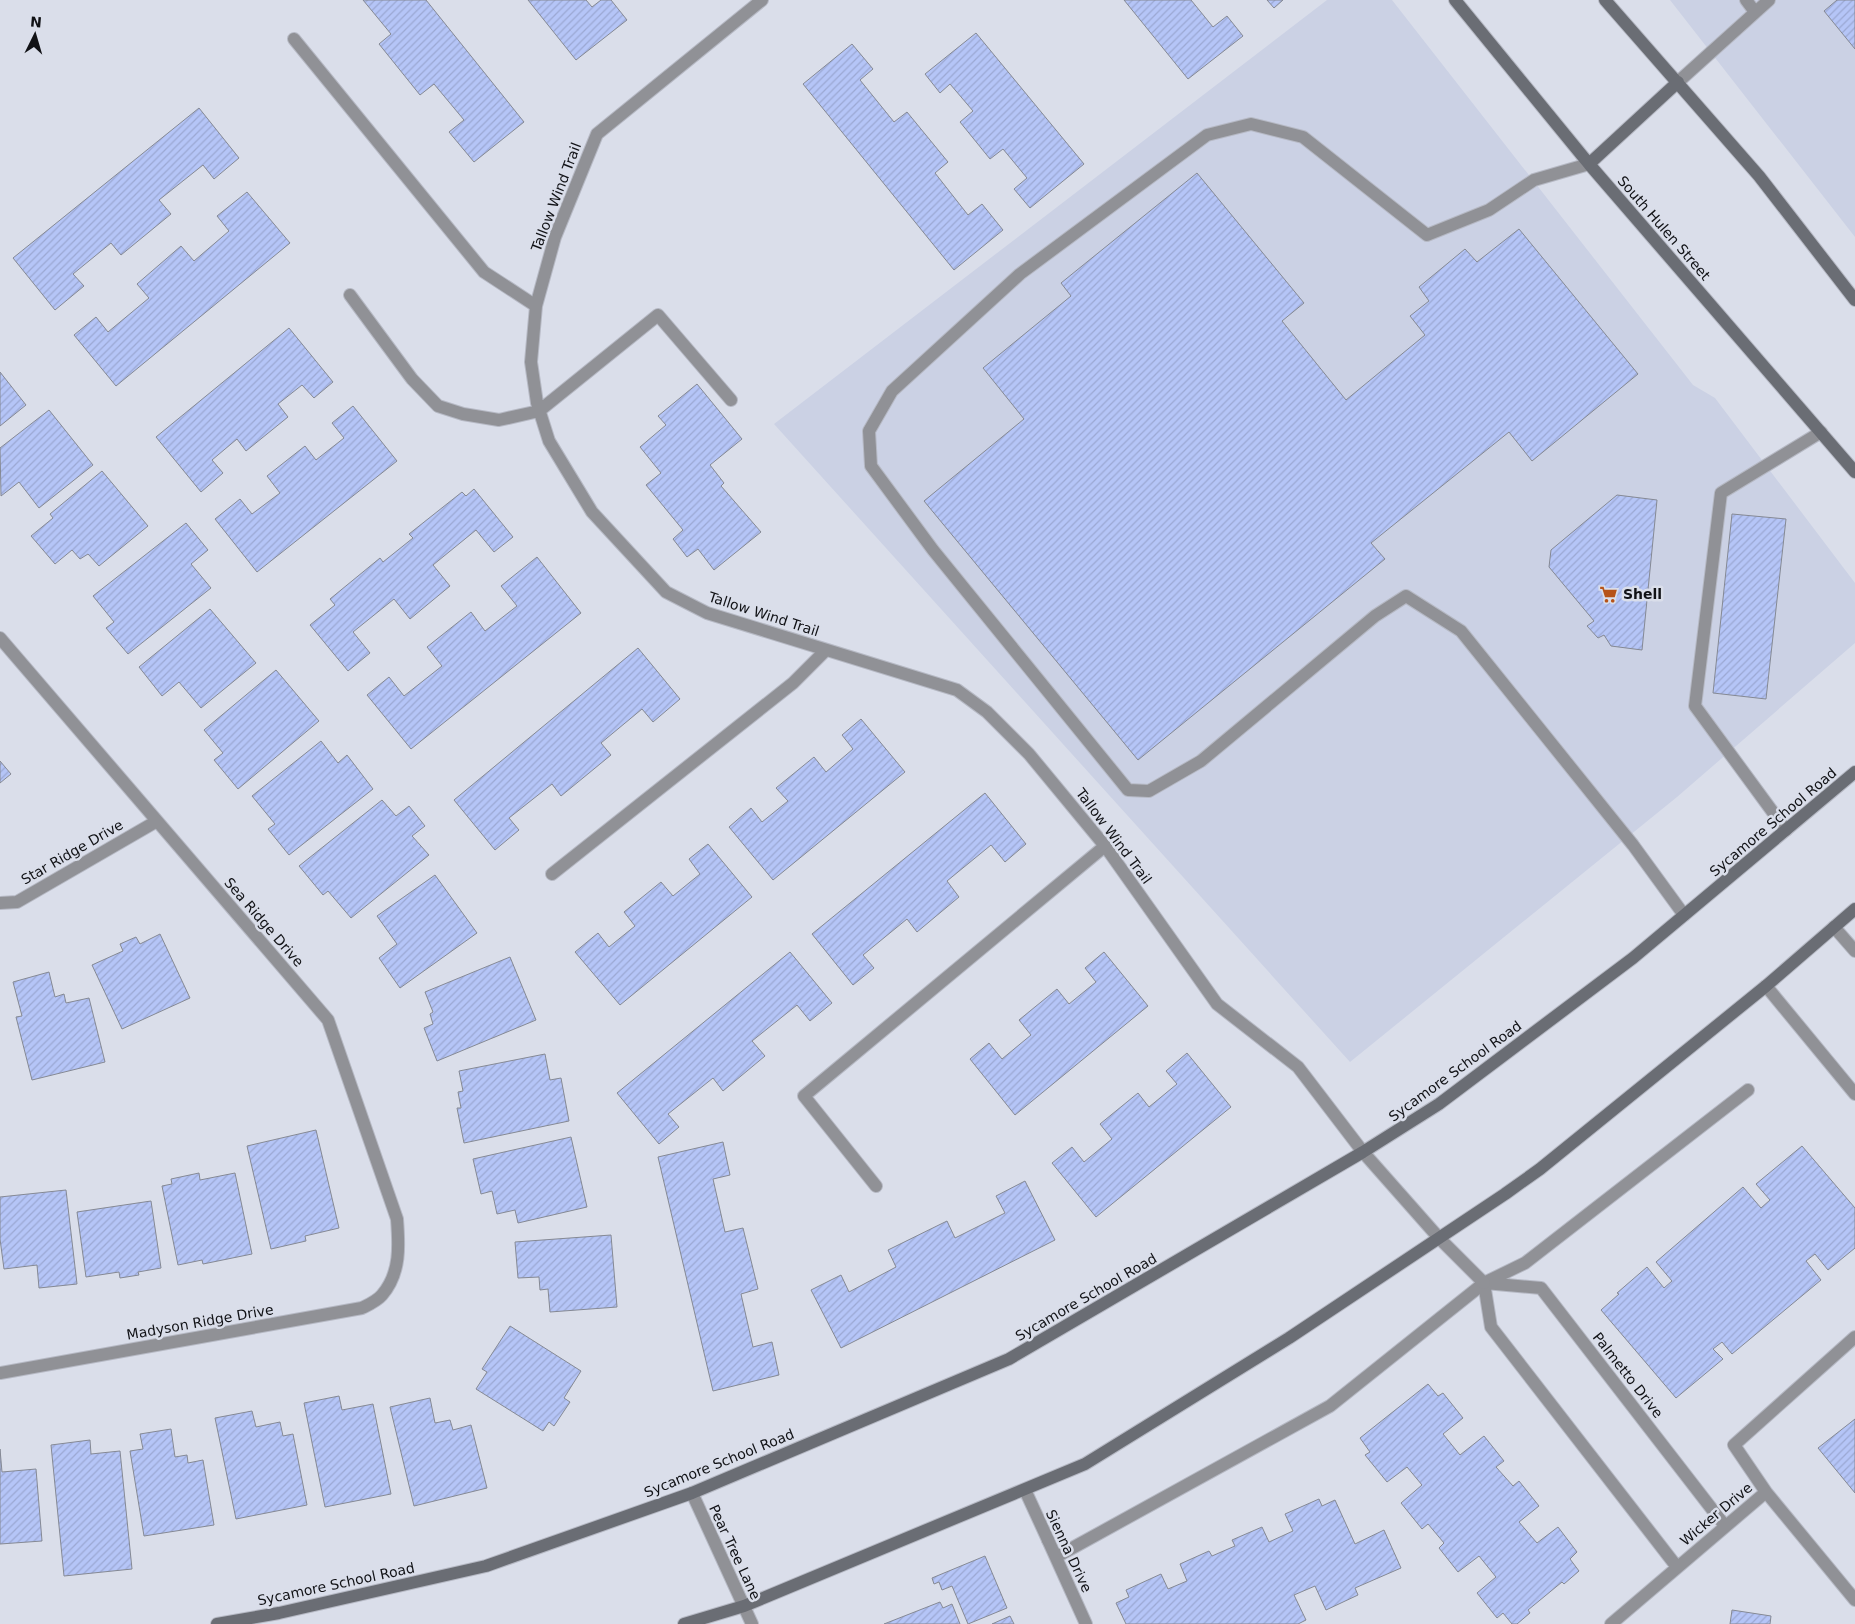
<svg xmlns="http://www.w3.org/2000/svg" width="1855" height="1624" font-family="'DejaVu Sans',sans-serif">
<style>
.built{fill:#cbd1e4}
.building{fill:url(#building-hatch);stroke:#858994}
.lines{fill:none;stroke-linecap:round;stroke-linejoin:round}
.lane-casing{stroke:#b6b9c4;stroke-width:14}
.street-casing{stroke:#b6b9c4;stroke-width:14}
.secondary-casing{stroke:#b6b9c4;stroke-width:14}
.lane{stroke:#909196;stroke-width:12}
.street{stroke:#909196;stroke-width:12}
.secondary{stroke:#6a6d74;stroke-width:12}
.labels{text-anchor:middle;stroke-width:5;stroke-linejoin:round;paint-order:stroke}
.street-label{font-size:14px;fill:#111216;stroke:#dadeea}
.poi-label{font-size:14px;font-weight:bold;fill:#111216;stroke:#dadeea;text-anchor:start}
</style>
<defs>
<pattern id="building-hatch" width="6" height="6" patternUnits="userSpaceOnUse" patternTransform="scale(1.25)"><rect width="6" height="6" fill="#b5c5f7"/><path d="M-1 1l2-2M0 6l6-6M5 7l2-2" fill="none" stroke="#9ba8d3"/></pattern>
</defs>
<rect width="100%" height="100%" fill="#dadeea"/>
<path class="built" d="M 1327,0 L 1392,0 L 1693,385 L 1715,398 L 1855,583 L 1855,643 L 1677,797 L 1350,1062 L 774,424 Z
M 1670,0 L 1855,0 L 1855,237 Z"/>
<path class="building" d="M 363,0 L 426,0 L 524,122 L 474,162 L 449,132 L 464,120 L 434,84 L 420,95 L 379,44 L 391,34 Z
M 528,0 L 586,0 L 592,7 L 601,0 L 611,0 L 627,20 L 576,60 Z
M 1124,0 L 1191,0 L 1213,27 L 1227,16 L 1243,36 L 1188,79 Z
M 1267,0 L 1283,0 L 1274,8 Z
M 1837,0 L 1855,0 L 1855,49 L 1824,11 Z
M 976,33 L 1084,164 L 1030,208 L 1014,189 L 1027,178 L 1003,149 L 990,159 L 960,122 L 973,111 L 950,84 L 940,93 L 925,74 Z
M 852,44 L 873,69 L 860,80 L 894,122 L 907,112 L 948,162 L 935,173 L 968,215 L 982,204 L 1003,230 L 954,270 L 803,84 Z
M 199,108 L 239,158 L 214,179 L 203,165 L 159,200 L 171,214 L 121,255 L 111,243 L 73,274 L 84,286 L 55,310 L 13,258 Z
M 1197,173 L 1304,303 L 1282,321 L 1346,400 L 1425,335 L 1410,316 L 1429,301 L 1419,287 L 1465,249 L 1477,262 L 1519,229 L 1638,374 L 1532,461 L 1509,432 L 1371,543 L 1385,559 L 1138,760 L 924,501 L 1024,419 L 983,368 L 1071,296 L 1061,283 Z
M 247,192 L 290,243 L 116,386 L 74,335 L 96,317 L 108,332 L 149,298 L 137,284 L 181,246 L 194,261 L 229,231 L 217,216 Z
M 289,328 L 333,382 L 314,398 L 302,385 L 278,404 L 288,417 L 246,451 L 237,439 L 212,460 L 223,473 L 201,492 L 156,437 Z
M 0,372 L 26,405 L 0,426 Z
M 697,384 L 742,439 L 710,465 L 724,483 L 721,486 L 761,532 L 714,570 L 698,549 L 687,557 L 673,539 L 683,530 L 646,485 L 661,473 L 640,447 L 666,425 L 658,416 Z
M 353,406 L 397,461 L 257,572 L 215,519 L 240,499 L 252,514 L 280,493 L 267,476 L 305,446 L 316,460 L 344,438 L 332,423 Z
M 49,410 L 93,465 L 39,508 L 19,482 L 1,496 L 0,448 Z
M 102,471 L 148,526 L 99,566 L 88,554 L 80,559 L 72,550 L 55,564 L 31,536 L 53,518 L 50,514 Z
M 474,489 L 513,537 L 494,552 L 476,530 L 433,565 L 450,586 L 410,619 L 394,599 L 353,632 L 370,653 L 348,671 L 310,625 L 335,605 L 330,599 L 380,558 L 383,562 L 413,538 L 409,534 L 462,492 L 466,496 Z
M 1617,495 L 1657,500 L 1642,650 L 1611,646 L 1604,635 L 1598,638 L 1587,626 L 1594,621 L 1549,567 L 1551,550 Z
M 1732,514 L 1786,519 L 1766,699 L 1713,693 Z
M 186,523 L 208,550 L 191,564 L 211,588 L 128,654 L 106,628 L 114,622 L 93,596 Z
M 537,557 L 581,613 L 411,749 L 367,695 L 389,677 L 404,696 L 442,666 L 427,647 L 471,612 L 485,631 L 517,606 L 501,586 Z
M 210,609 L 256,663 L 201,708 L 179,682 L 162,696 L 139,667 Z
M 638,648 L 680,699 L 653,722 L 642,709 L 601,743 L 611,755 L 561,796 L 552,784 L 509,818 L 519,830 L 495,850 L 454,800 Z
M 276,670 L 319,721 L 238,789 L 214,760 L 223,753 L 204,730 Z
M 861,719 L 905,772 L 773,880 L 729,827 L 751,808 L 762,822 L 788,801 L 776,788 L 814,757 L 826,772 L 853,749 L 842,735 Z
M 321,741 L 338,763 L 347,755 L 373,789 L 289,855 L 268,829 L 275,824 L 252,796 Z
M 0,761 L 11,774 L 0,783 Z
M 985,793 L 1026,844 L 1005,862 L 991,845 L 947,881 L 959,897 L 917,932 L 907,919 L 863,955 L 874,968 L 853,985 L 812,934 Z
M 382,800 L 396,816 L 409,806 L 425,826 L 412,836 L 429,855 L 351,918 L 328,891 L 323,895 L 299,866 Z
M 708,844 L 752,897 L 620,1005 L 575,952 L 598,933 L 609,947 L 635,926 L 624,912 L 661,882 L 673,896 L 700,874 L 689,859 Z
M 435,875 L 477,933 L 400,988 L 379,958 L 397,944 L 377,916 Z
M 160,934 L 190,998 L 122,1029 L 92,965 L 123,951 L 120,944 L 136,937 L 140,944 Z
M 790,952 L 832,1003 L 810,1021 L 797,1005 L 752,1041 L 765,1056 L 723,1091 L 713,1078 L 668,1114 L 679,1127 L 659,1144 L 617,1093 Z
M 1104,952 L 1148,1006 L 1015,1115 L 970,1059 L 989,1043 L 1002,1059 L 1031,1035 L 1019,1020 L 1057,989 L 1069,1004 L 1096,982 L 1085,968 Z
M 510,957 L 536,1020 L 437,1061 L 424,1028 L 433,1024 L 430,1014 L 433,1012 L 425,992 Z
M 49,972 L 55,997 L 64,994 L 66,1003 L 89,998 L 105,1062 L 32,1080 L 16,1017 L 22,1016 L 13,982 Z
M 1187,1053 L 1231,1107 L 1096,1217 L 1052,1163 L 1072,1147 L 1084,1162 L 1112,1139 L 1100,1124 L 1138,1093 L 1149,1107 L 1177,1084 L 1166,1071 Z
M 545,1054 L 550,1080 L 561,1078 L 569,1121 L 464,1143 L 457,1108 L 461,1108 L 458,1092 L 463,1091 L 459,1071 Z
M 316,1130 L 339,1228 L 305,1236 L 306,1241 L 271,1249 L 247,1146 Z
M 571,1137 L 587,1207 L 518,1223 L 515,1210 L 497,1214 L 492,1191 L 481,1194 L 473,1159 Z
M 723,1142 L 730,1175 L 713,1179 L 725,1232 L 743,1228 L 758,1289 L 741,1294 L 753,1347 L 772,1342 L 779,1375 L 713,1391 L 658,1157 Z
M 1802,1146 L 1855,1208 L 1855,1248 L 1828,1270 L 1815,1254 L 1806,1261 L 1821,1280 L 1732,1354 L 1722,1342 L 1713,1349 L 1723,1359 L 1676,1398 L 1601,1310 L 1619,1294 L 1617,1293 L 1647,1267 L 1664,1288 L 1672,1281 L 1656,1262 L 1743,1187 L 1761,1208 L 1770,1200 L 1756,1184 Z
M 199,1173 L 200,1180 L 235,1173 L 252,1254 L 203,1264 L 202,1260 L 178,1265 L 162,1186 L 172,1184 L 171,1179 Z
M 1025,1181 L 1055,1240 L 841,1348 L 811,1290 L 841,1275 L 849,1292 L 896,1267 L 888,1250 L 947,1221 L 955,1238 L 1005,1213 L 996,1196 Z
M 66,1190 L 77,1284 L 39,1288 L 37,1265 L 4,1269 L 0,1239 L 0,1197 Z
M 151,1201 L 161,1268 L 138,1272 L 139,1275 L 120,1278 L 119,1272 L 86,1277 L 77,1212 Z
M 611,1235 L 617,1307 L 550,1312 L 548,1289 L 540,1290 L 539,1277 L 518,1278 L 515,1242 Z
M 510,1326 L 581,1371 L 564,1398 L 570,1402 L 554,1426 L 549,1422 L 543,1431 L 476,1389 L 487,1372 L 482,1369 Z
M 1428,1384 L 1438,1396 L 1443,1393 L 1463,1418 L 1443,1434 L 1460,1455 L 1484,1436 L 1504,1461 L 1496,1467 L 1513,1486 L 1519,1481 L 1539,1506 L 1519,1522 L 1537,1543 L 1558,1527 L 1577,1552 L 1570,1559 L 1579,1571 L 1564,1584 L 1562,1582 L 1528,1610 L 1530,1613 L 1517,1624 L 1512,1624 L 1503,1613 L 1497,1618 L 1477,1593 L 1496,1577 L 1479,1556 L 1458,1572 L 1439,1548 L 1444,1543 L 1428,1524 L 1422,1529 L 1401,1503 L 1422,1485 L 1407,1467 L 1387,1482 L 1365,1455 L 1370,1452 L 1360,1438 Z
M 339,1396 L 342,1410 L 373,1404 L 391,1494 L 325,1507 L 304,1403 Z
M 430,1398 L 435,1423 L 450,1420 L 453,1430 L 471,1425 L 487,1488 L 414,1506 L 390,1407 Z
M 252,1411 L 256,1427 L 280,1422 L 283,1436 L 293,1434 L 307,1505 L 236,1519 L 215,1418 Z
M 1855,1419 L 1855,1493 L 1818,1448 Z
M 171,1429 L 175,1457 L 187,1455 L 188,1463 L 203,1460 L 214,1525 L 144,1536 L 130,1451 L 143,1449 L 140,1434 Z
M 90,1440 L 91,1454 L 120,1451 L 132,1569 L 64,1576 L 51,1445 Z
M 0,1449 L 2,1472 L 36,1469 L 42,1541 L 0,1544 Z
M 1319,1499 L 1322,1506 L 1335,1500 L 1355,1544 L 1384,1530 L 1401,1568 L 1355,1588 L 1358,1595 L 1326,1610 L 1315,1586 L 1294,1595 L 1306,1620 L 1298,1624 L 1126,1624 L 1116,1603 L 1129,1597 L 1126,1590 L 1161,1574 L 1168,1589 L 1187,1581 L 1180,1564 L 1209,1551 L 1212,1556 L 1235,1546 L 1232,1540 L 1262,1527 L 1269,1542 L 1293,1531 L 1285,1514 Z
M 985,1556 L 1007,1608 L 968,1624 L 952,1586 L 942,1590 L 939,1582 L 934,1584 L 932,1578 Z
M 940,1602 L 943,1608 L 952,1604 L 960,1624 L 884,1624 Z
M 1732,1610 L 1771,1616 L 1770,1624 L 1730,1624 Z
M 1010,1616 L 1014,1624 L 992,1624 Z"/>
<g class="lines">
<defs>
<path id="lane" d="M 762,0 L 597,134 L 555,237 L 536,306 L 531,362 L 537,403 L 549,441 L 592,512 L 666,592 L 707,613 L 957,690 L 987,712 L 1029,754 L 1105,846 L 1217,1004 L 1298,1067 L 1363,1152
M 1746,0 L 1755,12
M 294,39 L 484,272 L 536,306
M 1678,82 L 1769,0
M 1589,164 L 1534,180 L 1489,210 L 1427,235 L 1303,137 L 1251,124 L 1207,135 L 1020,274 L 892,391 L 869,431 L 871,466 L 933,550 L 1128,790 L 1149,791 L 1201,761 L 1375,616 L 1406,596 L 1461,631 L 1633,845 L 1684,915
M 350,295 L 412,379 L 438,406 L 463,414 L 499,420 L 539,411 L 658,315 L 731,400
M 1786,830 L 1695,706 L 1721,493 L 1821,432
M 552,874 L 793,683 L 826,650
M 1834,927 L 1855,951
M 1766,986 L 1855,1094
M 876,1186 L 804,1096 L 1105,846
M 1484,1283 L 1491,1327 L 1677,1567
M 1485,1283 L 1541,1288 L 1725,1526
M 1766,1492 L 1855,1600
M 1048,1540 L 1086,1624
M 1056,1557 L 1330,1406 L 1484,1283 L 1525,1263 L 1748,1090
M 1611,1624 L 1766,1492 L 1734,1445 L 1855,1337"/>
<path id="street" d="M 0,638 L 328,1020 L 397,1219 C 399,1245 401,1273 382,1295 C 377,1301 368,1305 362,1308 L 0,1373
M 0,903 L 17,902 L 157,821
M 1363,1152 L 1439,1238 L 1484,1283
M 1025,1490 L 1048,1540
M 692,1493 L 752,1624"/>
<path id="secondary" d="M 1455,0 L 1589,164 L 1855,472
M 1605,0 L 1759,176 L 1855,300
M 1589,164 L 1678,82
M 217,1624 L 279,1613 L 486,1566 L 692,1493 L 1009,1359 L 1363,1152 L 1439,1104 L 1633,958 L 1855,772
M 684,1624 L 744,1606 L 1085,1464 L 1289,1338 L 1505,1194 L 1540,1169 L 1766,986 L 1855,909"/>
</defs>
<use href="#lane" class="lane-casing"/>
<use href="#street" class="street-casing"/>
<use href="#secondary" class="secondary-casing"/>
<use href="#lane" class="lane"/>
<use href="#street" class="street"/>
<use href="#secondary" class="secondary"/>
</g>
<defs>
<symbol id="supermarket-bare" viewBox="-9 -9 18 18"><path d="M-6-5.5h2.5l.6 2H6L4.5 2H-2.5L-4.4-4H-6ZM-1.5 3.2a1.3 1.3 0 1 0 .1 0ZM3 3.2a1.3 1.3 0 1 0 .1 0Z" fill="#b65319" stroke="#dadeea" stroke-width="2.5" paint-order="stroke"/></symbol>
</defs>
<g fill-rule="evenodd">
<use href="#supermarket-bare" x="1596" y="582" width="25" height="25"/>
</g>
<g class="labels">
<g class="street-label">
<text transform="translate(556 197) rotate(-69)" y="5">Tallow Wind Trail</text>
<text transform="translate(1664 228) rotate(49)" y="5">South Hulen Street</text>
<text transform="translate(764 614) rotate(18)" y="5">Tallow Wind Trail</text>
<text transform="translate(1773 822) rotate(-40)" y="5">Sycamore School Road</text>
<text transform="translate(1114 836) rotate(53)" y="5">Tallow Wind Trail</text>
<text transform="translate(72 852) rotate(-30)" y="5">Star Ridge Drive</text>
<text transform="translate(264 922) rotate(49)" y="5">Sea Ridge Drive</text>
<text transform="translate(1455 1071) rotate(-36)" y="5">Sycamore School Road</text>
<text transform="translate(1086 1297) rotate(-30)" y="5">Sycamore School Road</text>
<text transform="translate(200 1322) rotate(-10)" y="5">Madyson Ridge Drive</text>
<text transform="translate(1628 1375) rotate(52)" y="5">Palmetto Drive</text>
<text transform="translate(719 1463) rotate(-22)" y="5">Sycamore School Road</text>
<text transform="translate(1716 1514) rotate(-40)" y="5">Wicker Drive</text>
<text transform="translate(1069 1551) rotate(65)" y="5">Sienna Drive</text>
<text transform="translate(735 1552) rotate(65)" y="5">Pear Tree Lane</text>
<text transform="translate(336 1584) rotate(-12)" y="5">Sycamore School Road</text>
</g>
<g class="poi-label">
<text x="1623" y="599">Shell</text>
</g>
</g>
<g transform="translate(35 35) rotate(5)" stroke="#dadeea" stroke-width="4" paint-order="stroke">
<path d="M0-4L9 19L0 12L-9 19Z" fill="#111216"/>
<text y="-8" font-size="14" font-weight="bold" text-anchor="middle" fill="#111216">N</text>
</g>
</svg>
